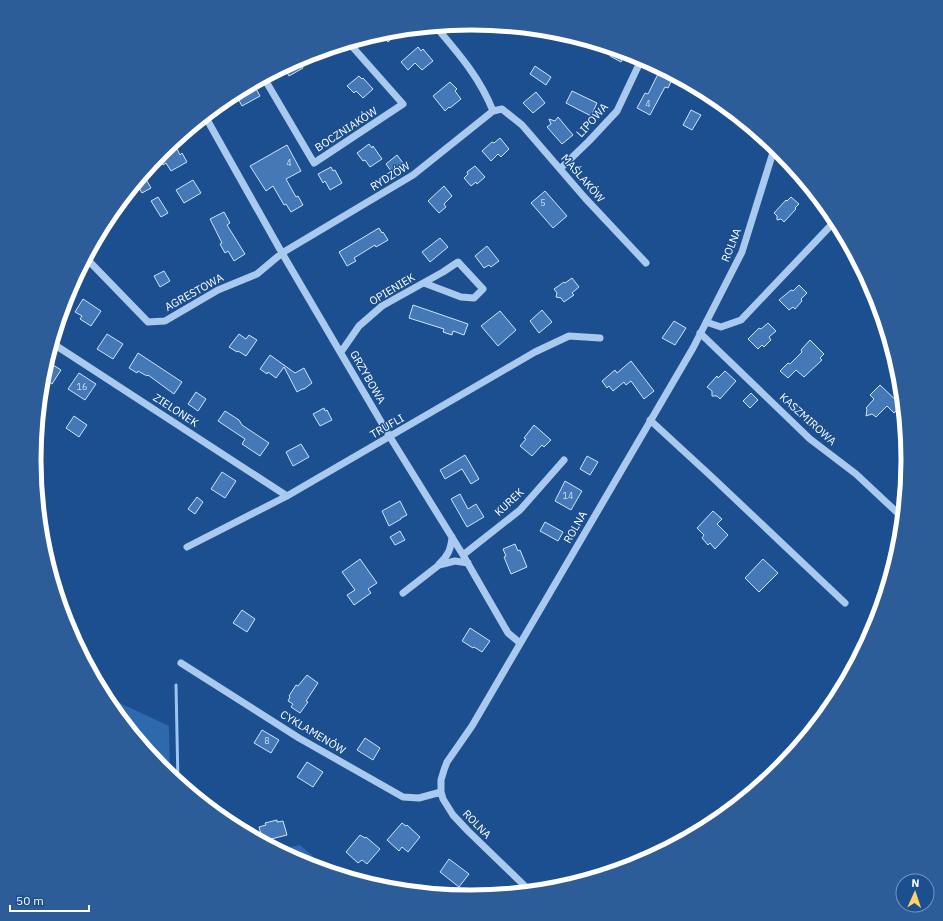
<svg xmlns="http://www.w3.org/2000/svg" width="943" height="921" font-family="'IBM Plex Sans',sans-serif">
<style>
.green{fill:#2e69ad}
.lines{fill:none;stroke-linecap:round;stroke-linejoin:round}
.stream{stroke:#9cc4f0;stroke-width:3}
.building{fill:#4478b7;stroke:#cfe3fa}
.minor{stroke:#a9c9ee;stroke-width:7}
.labels{text-anchor:middle;stroke-width:3;stroke-linejoin:round;paint-order:stroke}
.number-label{font-size:9px;fill:#d0dded}
.street-label{font-size:11px;fill:#fff;stroke:#1b4f8f}
.rim{fill:none;stroke:#fff;stroke-width:5}
</style>
<rect width="100%" height="100%" fill="#1b4f8f"/>
<path class="green" d="M 103,695 L 169,726 L 170,776 L 162,770 L 108,703 Z
M 300,845 L 333,874 L 304,865 L 277,850 Z"/>
<g class="lines">
<path class="stream" d="M 176,685 L 178,783"/>
</g>
<path class="building" d="M 401,30 L 388,42 L 382,35 L 386,31 Z
M 418,47 L 421,51 L 423,49 L 433,61 L 422,70 L 415,63 L 408,70 L 401,62 Z
M 613,49 L 626,52 L 621,62 L 610,56 Z
M 298,60 L 303,68 L 289,76 L 284,67 Z
M 535,66 L 551,77 L 546,85 L 530,74 Z
M 661,68 L 674,75 L 668,88 L 665,87 L 650,115 L 637,108 L 645,93 L 648,94 Z
M 359,76 L 362,79 L 363,78 L 373,89 L 363,98 L 356,91 L 354,93 L 347,86 Z
M 450,82 L 457,89 L 455,91 L 461,99 L 450,108 L 449,107 L 445,111 L 433,96 Z
M 253,83 L 260,96 L 242,106 L 235,93 Z
M 572,91 L 597,103 L 591,116 L 566,103 Z
M 536,92 L 545,103 L 533,113 L 523,103 Z
M 691,110 L 701,115 L 692,130 L 683,125 Z
M 558,117 L 573,135 L 562,144 L 547,127 L 551,124 L 549,119 L 555,121 Z
M 500,138 L 509,149 L 501,157 L 498,154 L 491,161 L 482,151 L 492,142 L 494,143 Z
M 369,144 L 372,148 L 373,146 L 382,159 L 370,167 L 365,160 L 363,161 L 357,153 Z
M 287,145 L 301,171 L 286,179 L 296,197 L 298,196 L 303,205 L 291,212 L 286,204 L 284,205 L 273,186 L 266,191 L 250,166 Z
M 176,147 L 180,155 L 182,153 L 187,162 L 171,171 L 166,163 L 163,165 L 159,157 Z
M 397,155 L 403,163 L 391,171 L 386,164 Z
M 475,166 L 485,177 L 477,184 L 476,182 L 471,186 L 464,178 L 468,174 L 467,172 Z
M 331,167 L 333,171 L 335,170 L 342,183 L 330,190 L 325,181 L 323,183 L 318,174 Z
M 143,174 L 151,188 L 142,193 L 136,183 Z
M 193,180 L 201,193 L 184,203 L 176,190 Z
M 444,186 L 452,196 L 444,204 L 446,207 L 439,213 L 428,201 Z
M 545,191 L 567,216 L 553,228 L 531,203 Z
M 158,197 L 168,213 L 161,217 L 151,201 Z
M 791,197 L 799,204 L 795,208 L 796,209 L 784,222 L 781,219 L 777,220 L 777,216 L 774,213 L 786,200 L 787,201 Z
M 224,212 L 230,223 L 227,225 L 245,254 L 234,261 L 228,251 L 225,253 L 220,244 L 222,243 L 210,219 Z
M 379,228 L 382,233 L 383,232 L 388,240 L 376,247 L 375,245 L 354,258 L 356,261 L 347,266 L 339,252 Z
M 440,238 L 448,247 L 430,262 L 422,252 Z
M 487,246 L 499,261 L 491,267 L 489,265 L 484,268 L 475,256 Z
M 164,271 L 170,281 L 160,287 L 154,276 Z
M 572,278 L 579,287 L 572,293 L 574,295 L 564,302 L 561,298 L 556,297 L 557,293 L 554,289 L 564,282 L 565,283 Z
M 799,285 L 807,293 L 801,299 L 802,301 L 795,309 L 793,307 L 789,310 L 779,300 L 791,290 L 793,291 Z
M 83,299 L 101,311 L 91,326 L 80,319 L 82,316 L 75,312 Z
M 413,305 L 468,324 L 464,335 L 453,331 L 452,335 L 443,332 L 444,329 L 409,318 Z
M 542,310 L 552,322 L 539,333 L 530,321 Z
M 500,311 L 516,330 L 498,346 L 481,326 Z
M 674,321 L 686,328 L 675,345 L 662,338 Z
M 768,323 L 776,331 L 769,337 L 771,340 L 764,347 L 762,345 L 758,349 L 748,339 L 759,328 L 761,329 Z
M 107,334 L 123,344 L 113,359 L 97,349 Z
M 239,334 L 246,339 L 249,335 L 257,340 L 246,356 L 238,351 L 237,352 L 229,347 Z
M 810,340 L 824,354 L 820,358 L 822,360 L 804,377 L 796,370 L 788,378 L 780,371 L 788,363 L 790,364 L 802,352 L 801,350 Z
M 138,353 L 182,382 L 174,394 L 148,375 L 147,376 L 138,371 L 137,373 L 129,368 Z
M 270,355 L 295,373 L 304,368 L 312,383 L 304,389 L 302,389 L 297,392 L 284,367 L 276,378 L 268,372 L 267,374 L 260,369 Z
M 47,361 L 61,370 L 52,384 L 42,378 Z
M 631,361 L 654,391 L 644,399 L 631,381 L 626,385 L 624,382 L 613,391 L 609,386 L 607,388 L 602,381 L 615,370 L 617,373 Z
M 725,371 L 736,381 L 720,399 L 717,396 L 712,396 L 712,391 L 707,387 L 717,376 L 718,378 Z
M 79,373 L 96,384 L 85,400 L 68,389 Z
M 880,385 L 901,405 L 894,413 L 887,406 L 876,417 L 872,414 L 866,416 L 867,409 L 866,408 L 874,399 L 870,395 Z
M 196,392 L 206,399 L 198,411 L 188,404 Z
M 751,393 L 758,400 L 750,408 L 743,401 Z
M 324,408 L 325,411 L 327,410 L 332,420 L 320,426 L 313,414 Z
M 225,411 L 239,420 L 242,425 L 269,443 L 260,456 L 242,444 L 245,439 L 218,421 Z
M 74,416 L 87,425 L 79,437 L 66,428 Z
M 534,425 L 551,440 L 544,447 L 542,445 L 532,456 L 520,446 L 526,439 L 524,438 Z
M 301,444 L 309,457 L 293,466 L 286,452 Z
M 465,455 L 479,479 L 471,484 L 462,469 L 445,479 L 440,470 Z
M 587,456 L 598,462 L 590,475 L 580,469 Z
M 222,472 L 236,481 L 225,498 L 211,489 Z
M 565,481 L 582,491 L 571,510 L 555,501 Z
M 460,494 L 468,509 L 476,504 L 484,517 L 467,527 L 451,499 Z
M 197,497 L 203,502 L 195,514 L 188,509 Z
M 400,501 L 407,515 L 401,518 L 401,519 L 389,526 L 382,511 Z
M 713,511 L 722,519 L 717,524 L 728,535 L 715,549 L 710,543 L 708,545 L 702,538 L 704,535 L 697,528 Z
M 545,522 L 563,532 L 558,541 L 540,531 Z
M 400,531 L 405,540 L 395,545 L 390,537 Z
M 515,544 L 518,551 L 520,550 L 527,567 L 511,574 L 504,557 L 506,556 L 503,549 Z
M 360,559 L 377,583 L 368,589 L 371,593 L 354,605 L 347,595 L 355,590 L 342,572 Z
M 763,559 L 778,573 L 759,592 L 745,578 Z
M 242,610 L 255,619 L 247,632 L 233,623 Z
M 470,628 L 490,641 L 482,652 L 474,647 L 473,648 L 462,641 Z
M 307,675 L 318,683 L 306,701 L 308,702 L 300,713 L 291,707 L 293,704 L 288,701 L 290,697 L 289,696 L 296,685 L 298,686 Z
M 262,730 L 279,740 L 271,753 L 254,743 Z
M 365,738 L 380,748 L 373,760 L 357,750 Z
M 307,762 L 323,772 L 313,787 L 297,777 Z
M 277,820 L 277,822 L 283,821 L 287,835 L 263,841 L 259,827 L 266,825 L 265,823 Z
M 402,823 L 406,826 L 407,825 L 420,837 L 408,852 L 402,847 L 399,851 L 387,840 Z
M 360,835 L 365,838 L 366,837 L 380,849 L 367,864 L 362,860 L 358,863 L 346,852 Z
M 449,859 L 469,874 L 459,887 L 440,872 Z"/>
<g class="lines">
<path class="minor" d="M 436,27 C 459,54 480,78 493,111
M 264,78 L 314,163 L 403,104 L 349,43
M 205,116 L 282,253 L 390,437 L 463,555 L 508,633 L 520,643
M 560,169 L 589,141 L 617,111 L 642,58
M 86,258 L 148,322 L 165,321 L 218,290 L 257,274 L 282,253 L 413,175 L 493,111 L 502,109 L 522,125 L 585,198 L 646,263
M 706,322 L 721,327 L 741,320 L 836,220
M 700,333 L 810,439 L 856,474 L 903,518
M 52,343 L 287,496
M 341,352 L 359,326 L 382,306 L 443,272 L 458,262 L 483,289 L 474,298 L 461,297 L 424,283
M 650,420 L 713,478 L 845,603
M 187,547 L 287,496 L 535,352 L 569,336 L 600,338
M 463,555 L 520,510 L 564,460
M 439,564 C 448,556 451,549 452,537
M 403,593 L 439,565 L 455,561 L 468,563
M 181,663 L 299,738 L 403,797 L 419,798 L 441,792
M 531,892 L 468,831 L 453,815 L 443,799 L 441,792 L 441,780 L 444,770 L 447,762 L 472,726 L 693,348 L 742,252 L 775,146"/>
</g>
<g class="labels">
<g class="number-label">
<text x="648" y="107">4</text>
<text x="289" y="166">4</text>
<text x="543" y="206">5</text>
<text x="82" y="390">16</text>
<text x="568" y="499">14</text>
<text x="267" y="744">8</text>
</g>
<g class="street-label">
<text transform="translate(592 120) rotate(-48)" y="4">LIPOWA</text>
<text transform="translate(346 129) rotate(-33)" y="4">BOCZNIAKÓW</text>
<text transform="translate(390 176) rotate(-32)" y="4">RYDZÓW</text>
<text transform="translate(583 178) rotate(49)" y="4">MAŚLAKÓW</text>
<text transform="translate(731 245) rotate(-68)" y="4">ROLNA</text>
<text transform="translate(392 289) rotate(-31)" y="4">OPIENIEK</text>
<text transform="translate(194 292) rotate(-29)" y="4">AGRESTOWA</text>
<text transform="translate(368 377) rotate(60)" y="4">GRZYBOWA</text>
<text transform="translate(176 410) rotate(33)" y="4">ZIELONEK</text>
<text transform="translate(808 419) rotate(42)" y="4">KASZMIROWA</text>
<text transform="translate(387 426) rotate(-30)" y="4">TRUFLI</text>
<text transform="translate(509 502) rotate(-43)" y="4">KUREK</text>
<text transform="translate(575 527) rotate(-60)" y="4">ROLNA</text>
<text transform="translate(313 732) rotate(31)" y="4">CYKLAMENÓW</text>
<text transform="translate(477 824) rotate(46)" y="4">ROLNA</text>
</g>
</g>
<path d="M0 0H943V921H0ZM41 460a430 430 0 1 1 860 0a430 430 0 1 1-860 0Z" fill="#2d5d98" fill-rule="evenodd"/>
<path class="rim" d="M41 460a430 430 0 1 1 860 0a430 430 0 1 1-860 0Z"/>
<g transform="translate(915 893) rotate(3)"><circle r="19" fill="#1b4f8f" stroke="#7695bc"/>
<path d="M0-3L7 15L0 10L-7 15Z" fill="#ffd166"/>
<text y="-6" font-size="11" font-weight="bold" text-anchor="middle" fill="#ffffff">N</text>
</g>
<path d="M10 905v6h79v-6" fill="none" stroke="#ffffff" stroke-width="2"/>
<text x="16" y="905" font-size="12" fill="#ffffff" stroke="#1b4f8f" stroke-width="3" paint-order="stroke">50 m</text>
</svg>
